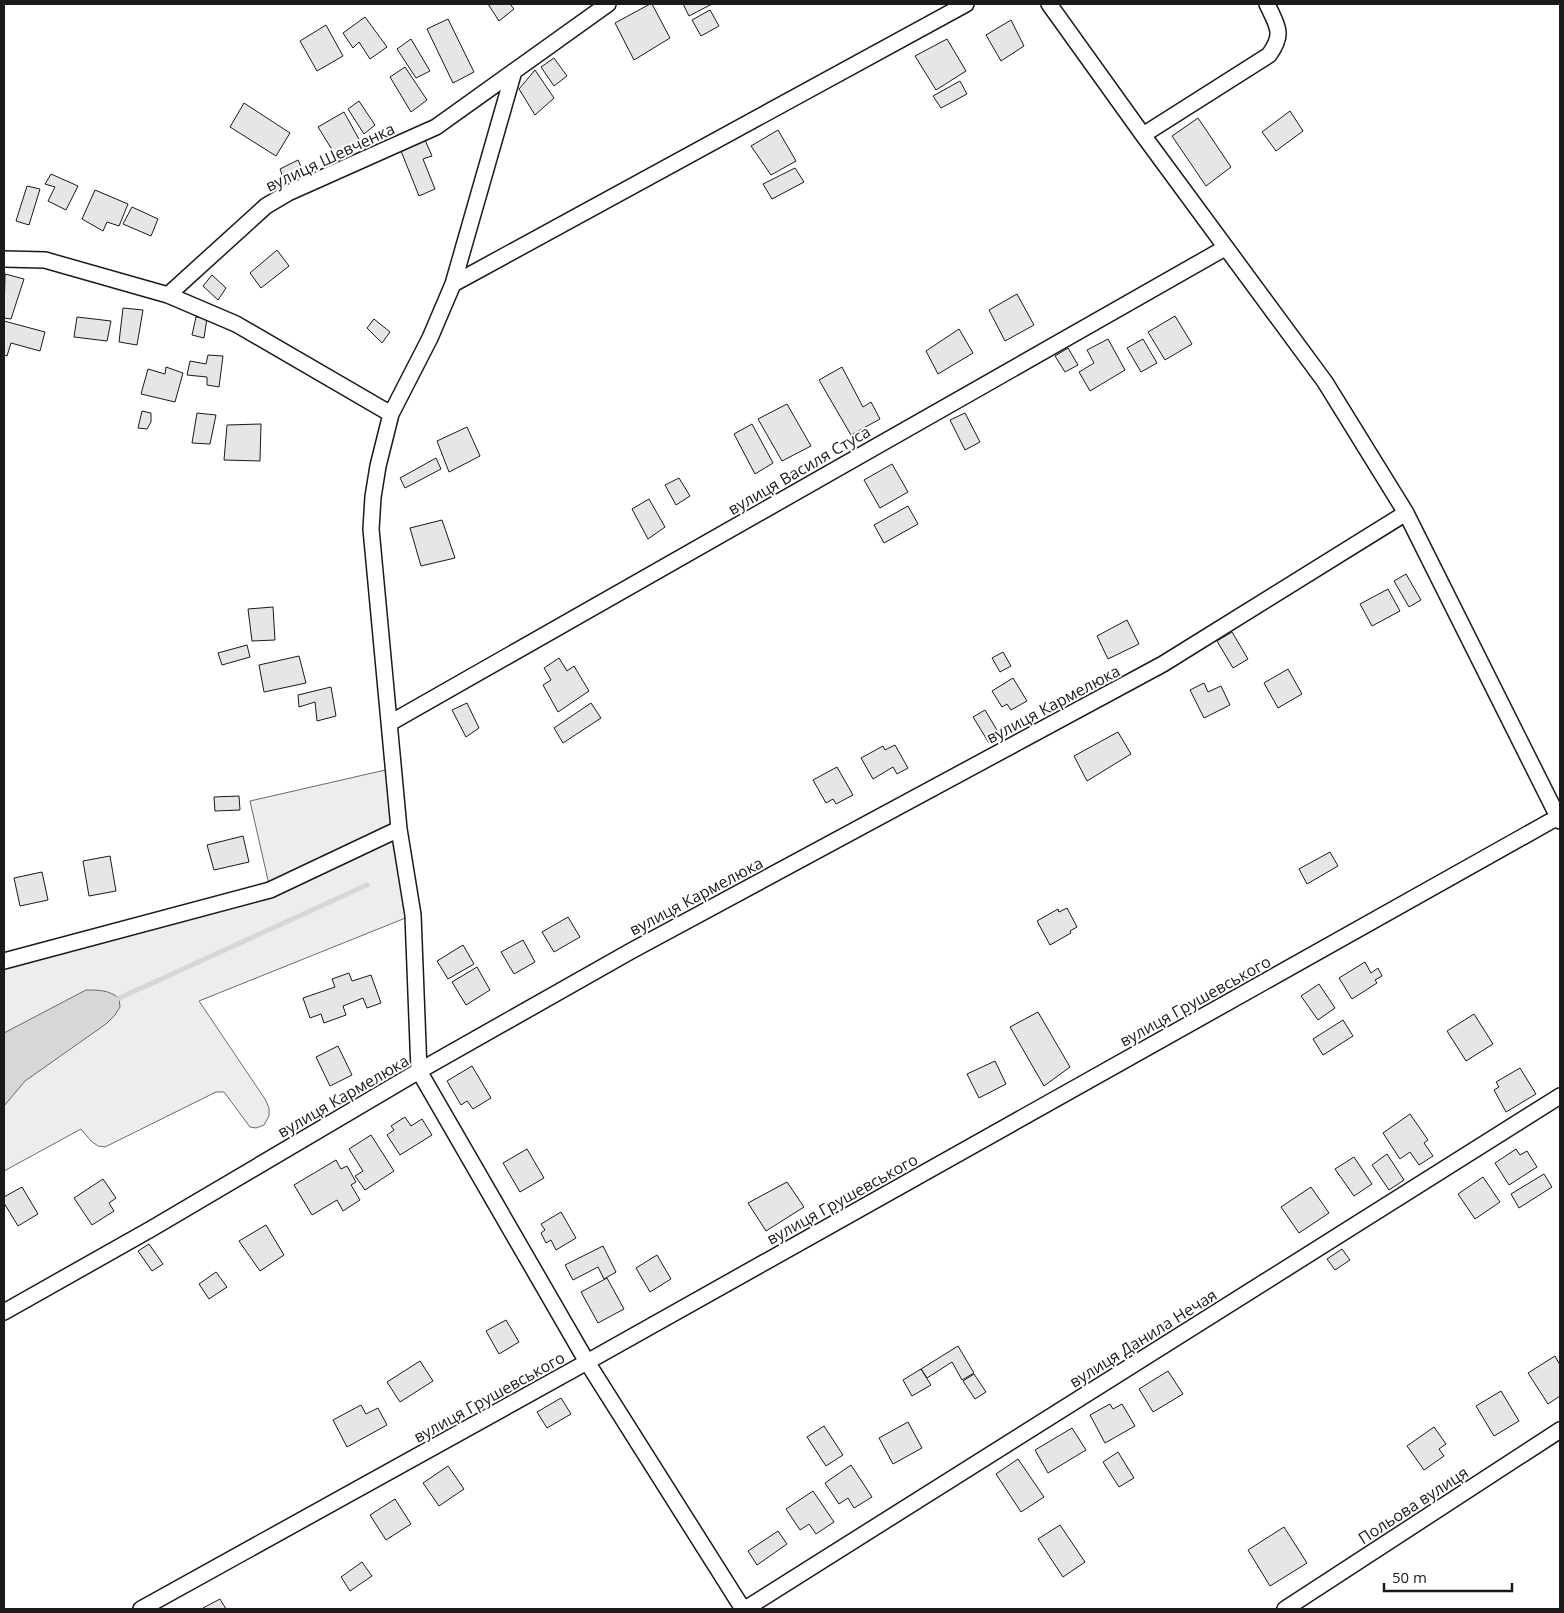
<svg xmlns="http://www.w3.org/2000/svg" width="1564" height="1613" font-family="'Open Sans',sans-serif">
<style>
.built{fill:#ededed;stroke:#6a6a6a}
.water{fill:#d7d7d7;stroke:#6a6a6a}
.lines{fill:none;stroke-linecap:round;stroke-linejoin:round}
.stream{stroke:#d7d7d7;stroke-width:5}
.building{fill:#e6e6e6;stroke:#1a1a1a}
.minor-casing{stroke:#1a1a1a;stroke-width:18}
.minor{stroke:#fff;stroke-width:15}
.labels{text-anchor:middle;stroke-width:4;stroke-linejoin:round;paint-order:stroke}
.street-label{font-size:16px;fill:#1a1a1a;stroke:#fff}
</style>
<rect width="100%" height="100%" fill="#fff"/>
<path class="built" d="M 394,768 L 413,915 L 199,1001 L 265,1099 L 269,1108 L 269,1116 L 264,1125 L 256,1128 L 250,1127 L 224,1092 L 216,1092 L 105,1147 L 98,1146 L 91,1141 L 81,1129 L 4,1171 L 4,961 L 270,889 L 250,801 Z"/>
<path class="water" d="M 86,990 C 100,990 108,990 119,998 L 120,1007 L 115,1015 L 106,1024 L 25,1081 L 4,1106 L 4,1033 Z"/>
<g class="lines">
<path class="stream" d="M 115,1000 L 367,885"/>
</g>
<path class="building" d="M 488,4 L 510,4 L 514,9 L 499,21 Z
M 650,4 L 652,4 L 670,38 L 634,60 L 615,23 Z
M 683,4 L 712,4 L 689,16 Z
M 710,10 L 719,26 L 701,36 L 692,20 Z
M 365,17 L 387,47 L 370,59 L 359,42 L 353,48 L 343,33 Z
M 448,19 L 474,72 L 453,83 L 427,29 Z
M 1011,20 L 1024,46 L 1001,61 L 986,35 Z
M 326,25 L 343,56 L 317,71 L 300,41 Z
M 411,39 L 430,71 L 416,78 L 397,49 Z
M 947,39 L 966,71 L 936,90 L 915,56 Z
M 554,58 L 567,76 L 554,86 L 541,67 Z
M 405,67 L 427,100 L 411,112 L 390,77 Z
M 535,70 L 554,98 L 535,115 L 519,89 Z
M 960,81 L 967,94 L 941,108 L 933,96 Z
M 359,101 L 375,125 L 364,134 L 348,109 Z
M 244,103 L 290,133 L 276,156 L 230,127 Z
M 1290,111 L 1303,131 L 1276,151 L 1262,132 Z
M 344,112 L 361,143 L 336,156 L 318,127 Z
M 1198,118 L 1231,167 L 1206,186 L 1172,136 Z
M 778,130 L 796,161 L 771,175 L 751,146 Z
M 425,140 L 432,156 L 423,159 L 435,189 L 419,196 L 401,151 Z
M 298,160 L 304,173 L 285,183 L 280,169 Z
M 795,168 L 804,182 L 772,199 L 763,184 Z
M 51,174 L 78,186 L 66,210 L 48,201 L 55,187 L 45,184 Z
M 27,186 L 40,189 L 29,225 L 16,221 Z
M 95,190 L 128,204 L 119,226 L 107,222 L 103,231 L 82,219 Z
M 132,207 L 158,219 L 151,236 L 123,224 Z
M 277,250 L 289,266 L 261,288 L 250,273 Z
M 5,274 L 24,279 L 11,319 L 4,318 Z
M 212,275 L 226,288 L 218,300 L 203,286 Z
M 1017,294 L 1034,325 L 1005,341 L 989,310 Z
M 123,308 L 143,310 L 137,345 L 119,342 Z
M 1175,316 L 1192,344 L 1165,360 L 1148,332 Z
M 77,317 L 111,321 L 107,341 L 74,337 Z
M 196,317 L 207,318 L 204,338 L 192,335 Z
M 374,319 L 390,332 L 382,343 L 367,328 Z
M 4,321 L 45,332 L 40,351 L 11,343 L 7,356 L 4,355 Z
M 959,329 L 973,353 L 938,374 L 926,351 Z
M 1108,339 L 1125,370 L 1090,391 L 1079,372 L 1094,363 L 1087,350 Z
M 1143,339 L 1157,363 L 1141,372 L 1127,348 Z
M 1068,348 L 1078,365 L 1065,372 L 1055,356 Z
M 208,355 L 223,356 L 219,387 L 207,385 L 207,377 L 187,375 L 190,361 L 206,364 Z
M 166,367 L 183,373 L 175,402 L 141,394 L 148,369 L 165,374 Z
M 842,367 L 863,407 L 871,402 L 880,419 L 851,435 L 819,380 Z
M 787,404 L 811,446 L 782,461 L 758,419 Z
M 142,411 L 151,413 L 151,422 L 147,429 L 138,428 Z
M 197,413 L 216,415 L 210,444 L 192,443 Z
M 965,413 L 980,442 L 965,450 L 950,420 Z
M 261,424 L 260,461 L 224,460 L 227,425 Z
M 752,424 L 773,463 L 755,474 L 734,434 Z
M 467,427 L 480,456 L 449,472 L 437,441 Z
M 436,458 L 441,469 L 405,488 L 400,478 Z
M 892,464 L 908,492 L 880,508 L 864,480 Z
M 679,478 L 690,496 L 676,505 L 665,485 Z
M 649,499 L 665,527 L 648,539 L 632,509 Z
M 908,506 L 918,524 L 884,543 L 874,525 Z
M 442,520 L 455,558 L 421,566 L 410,528 Z
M 1406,574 L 1421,600 L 1409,607 L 1394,581 Z
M 1388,589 L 1400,611 L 1372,626 L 1360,604 Z
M 273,607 L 275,640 L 252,641 L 248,609 Z
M 1127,620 L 1139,644 L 1108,659 L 1097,636 Z
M 1232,632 L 1248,659 L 1233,668 L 1217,641 Z
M 247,645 L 250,657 L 222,665 L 218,653 Z
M 1003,652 L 1011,666 L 1000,672 L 992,658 Z
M 299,656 L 306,683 L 264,692 L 259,665 Z
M 559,658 L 567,671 L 574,666 L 589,691 L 558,712 L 543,685 L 551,680 L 544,668 Z
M 1288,669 L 1302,694 L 1278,708 L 1264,683 Z
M 1013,678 L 1027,701 L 1011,710 L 1007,704 L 1002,707 L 992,691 Z
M 1204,683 L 1208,692 L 1221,686 L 1230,705 L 1204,718 L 1190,690 Z
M 331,687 L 336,716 L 317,721 L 315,702 L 299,707 L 298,695 Z
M 467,703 L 479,728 L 466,737 L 452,710 Z
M 591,703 L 601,718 L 563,743 L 554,728 Z
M 985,710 L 1001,737 L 989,743 L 973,717 Z
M 1118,732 L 1131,754 L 1087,781 L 1074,756 Z
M 895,745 L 908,768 L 897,774 L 893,767 L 873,779 L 861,758 L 883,746 L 885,750 Z
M 837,767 L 853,795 L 836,804 L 833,799 L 826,803 L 813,780 Z
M 239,796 L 240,810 L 215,811 L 214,797 Z
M 243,836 L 249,862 L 214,870 L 207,845 Z
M 1330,852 L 1338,866 L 1307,884 L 1299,869 Z
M 110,856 L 116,891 L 89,896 L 83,861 Z
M 42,872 L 48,900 L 20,906 L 14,878 Z
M 1067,908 L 1077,927 L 1070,931 L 1071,933 L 1050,945 L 1037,921 L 1058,909 L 1059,912 Z
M 568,917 L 580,937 L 554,952 L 542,932 Z
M 523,940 L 535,962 L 514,974 L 501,952 Z
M 463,945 L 474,964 L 448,979 L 437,961 Z
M 1365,962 L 1371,973 L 1378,968 L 1382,976 L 1375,980 L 1377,983 L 1352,999 L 1339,978 Z
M 477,967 L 490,990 L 466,1005 L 452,982 Z
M 349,973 L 352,981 L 371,975 L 381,1003 L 367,1008 L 363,998 L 343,1006 L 346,1015 L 324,1023 L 321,1014 L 310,1018 L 303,998 L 335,987 L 332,979 Z
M 1319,984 L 1335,1008 L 1318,1020 L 1301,996 Z
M 1038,1012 L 1070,1067 L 1044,1086 L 1010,1027 Z
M 1474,1014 L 1493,1044 L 1466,1061 L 1447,1031 Z
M 1343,1020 L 1353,1036 L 1323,1055 L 1313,1039 Z
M 338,1046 L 352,1075 L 330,1086 L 316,1057 Z
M 995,1061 L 1006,1084 L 979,1098 L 967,1074 Z
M 472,1066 L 491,1098 L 473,1109 L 467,1101 L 461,1105 L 447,1081 Z
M 1520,1068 L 1536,1094 L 1506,1112 L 1494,1090 L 1499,1087 L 1496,1082 Z
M 1410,1114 L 1428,1140 L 1424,1143 L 1433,1156 L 1419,1165 L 1410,1152 L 1400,1159 L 1383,1133 Z
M 405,1117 L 411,1126 L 422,1119 L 432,1135 L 400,1155 L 387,1135 L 394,1130 L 391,1126 Z
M 371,1135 L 394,1171 L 365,1190 L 355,1176 L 363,1171 L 349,1149 Z
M 527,1149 L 544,1178 L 520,1192 L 503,1163 Z
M 1516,1149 L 1520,1155 L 1527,1151 L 1537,1167 L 1509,1185 L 1495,1163 Z
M 1387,1154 L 1404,1180 L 1389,1190 L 1372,1165 Z
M 1354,1157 L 1372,1184 L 1354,1196 L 1335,1169 Z
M 336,1160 L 341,1169 L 347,1166 L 356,1182 L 351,1185 L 360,1200 L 343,1211 L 337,1200 L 312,1215 L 294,1185 Z
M 1544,1174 L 1552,1187 L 1519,1208 L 1511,1194 Z
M 1483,1177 L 1500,1202 L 1475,1219 L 1458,1194 Z
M 103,1179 L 116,1198 L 109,1203 L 114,1211 L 92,1225 L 74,1198 Z
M 787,1182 L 804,1207 L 766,1231 L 748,1203 Z
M 22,1187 L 38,1214 L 18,1226 L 4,1203 L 4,1197 Z
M 1311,1187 L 1329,1213 L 1299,1233 L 1281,1207 Z
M 561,1212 L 576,1238 L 556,1250 L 551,1240 L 546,1243 L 541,1233 L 545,1230 L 541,1224 Z
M 266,1225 L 284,1255 L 260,1271 L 239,1241 Z
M 149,1244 L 163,1264 L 152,1271 L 138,1251 Z
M 603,1246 L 616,1272 L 604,1279 L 598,1267 L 573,1280 L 565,1265 Z
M 1342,1249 L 1350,1260 L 1335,1270 L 1327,1259 Z
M 657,1255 L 671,1279 L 650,1292 L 636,1268 Z
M 216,1272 L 227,1287 L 209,1299 L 199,1284 Z
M 607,1278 L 624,1309 L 598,1323 L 581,1292 Z
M 506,1320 L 519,1342 L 499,1354 L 486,1331 Z
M 958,1346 L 974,1373 L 962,1380 L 952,1362 L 927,1378 L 921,1369 Z
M 1555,1356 L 1560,1365 L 1560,1396 L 1548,1404 L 1528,1373 Z
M 420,1361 L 433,1381 L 400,1402 L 387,1382 Z
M 921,1369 L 931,1385 L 912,1396 L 903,1380 Z
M 1168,1371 L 1183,1394 L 1153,1412 L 1139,1389 Z
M 974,1374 L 986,1392 L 975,1399 L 963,1381 Z
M 1501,1391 L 1519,1421 L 1494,1436 L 1476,1406 Z
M 561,1398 L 571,1414 L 547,1428 L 537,1412 Z
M 1110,1404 L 1113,1409 L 1122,1404 L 1135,1426 L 1105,1443 L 1090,1415 Z
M 361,1405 L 366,1414 L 378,1408 L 387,1425 L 347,1447 L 333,1420 Z
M 908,1422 L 922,1448 L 893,1464 L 879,1438 Z
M 824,1426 L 843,1455 L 826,1466 L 807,1437 Z
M 1434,1427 L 1446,1444 L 1439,1449 L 1444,1456 L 1424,1470 L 1407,1446 Z
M 1072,1428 L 1086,1450 L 1048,1473 L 1035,1450 Z
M 1118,1452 L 1134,1478 L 1119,1487 L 1103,1462 Z
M 1018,1459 L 1044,1497 L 1021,1512 L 996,1474 Z
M 851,1465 L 872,1497 L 854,1508 L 848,1498 L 839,1504 L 825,1483 Z
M 448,1466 L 464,1489 L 439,1506 L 423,1483 Z
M 813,1491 L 834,1522 L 816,1534 L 809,1524 L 800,1530 L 786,1509 Z
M 395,1499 L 411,1524 L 386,1540 L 370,1515 Z
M 1060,1525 L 1085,1562 L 1063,1577 L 1038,1539 Z
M 1284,1527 L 1307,1563 L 1270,1586 L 1248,1550 Z
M 778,1531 L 787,1544 L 757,1565 L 748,1551 Z
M 362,1562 L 372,1576 L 350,1591 L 341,1577 Z
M 220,1599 L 226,1609 L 204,1609 L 203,1608 Z"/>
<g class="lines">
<defs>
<path id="minor" d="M 1049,4 L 1143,135 L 1325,382 L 1406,513 L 1560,821
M 514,71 L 453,284 L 430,338 L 391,414 L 378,466 L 373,497 L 371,529 L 399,829 L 413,915 L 419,1071 L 587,1362 L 743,1609
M 1143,135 L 1269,55 C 1285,33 1277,26 1267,4
M 4,259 L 45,260 L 168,295 L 266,206 L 288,193 L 436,127 L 608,4
M 453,284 L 966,4
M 168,295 L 236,324 L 391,414
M 390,723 L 1225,248
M 4,961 L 270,890 L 399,829
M 4,1312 L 151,1229 L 419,1071 L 631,951 L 1163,664 L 1406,513
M 141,1609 L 587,1362 L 1558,817
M 745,1609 L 1560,1096
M 1285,1609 L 1560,1430"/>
</defs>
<use href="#minor" class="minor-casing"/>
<use href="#minor" class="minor"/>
</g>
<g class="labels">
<g class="street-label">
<text transform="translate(330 157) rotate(-25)" y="6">вулиця Шевченка</text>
<text transform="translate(799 470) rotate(-30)" y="6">вулиця Василя Стуса</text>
<text transform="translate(1053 704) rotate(-28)" y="6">вулиця Кармелюка</text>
<text transform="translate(696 896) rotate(-28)" y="6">вулиця Кармелюка</text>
<text transform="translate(1195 1001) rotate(-29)" y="6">вулиця Грушевського</text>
<text transform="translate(343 1096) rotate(-30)" y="6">вулиця Кармелюка</text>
<text transform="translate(842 1199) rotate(-29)" y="6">вулиця Грушевського</text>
<text transform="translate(1143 1338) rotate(-32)" y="6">вулиця Данила Нечая</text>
<text transform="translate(489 1397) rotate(-29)" y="6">вулиця Грушевського</text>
<text transform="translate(1413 1505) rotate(-33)" y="6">Польова вулиця</text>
</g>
</g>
<rect width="1564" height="1613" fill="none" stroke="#1a1a1a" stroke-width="10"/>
<path d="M1384 1583v8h128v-8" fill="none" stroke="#1a1a1a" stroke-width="2.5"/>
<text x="1392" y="1583" font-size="15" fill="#1a1a1a" stroke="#ffffff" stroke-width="4" paint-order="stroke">50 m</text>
</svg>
